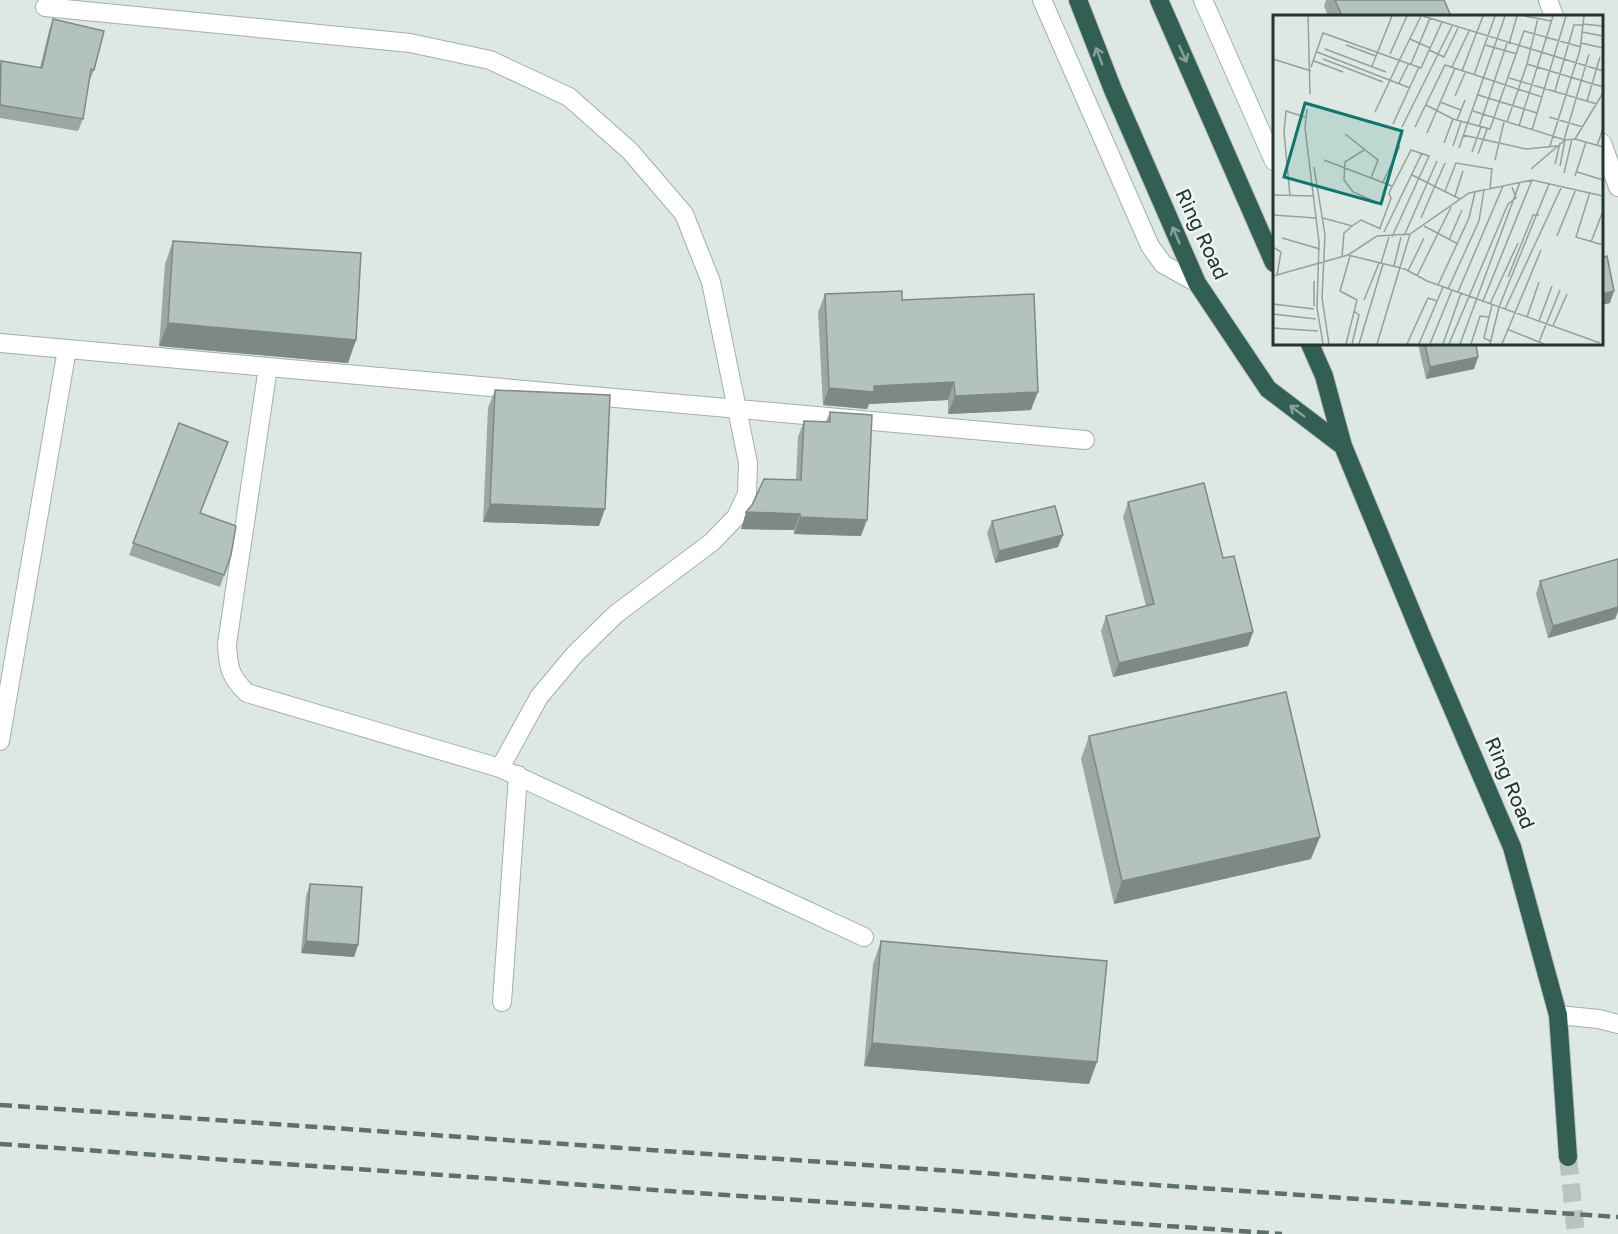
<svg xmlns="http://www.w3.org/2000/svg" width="1618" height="1234" font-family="'Golos Text',sans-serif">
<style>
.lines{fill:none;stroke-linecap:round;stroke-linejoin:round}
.highway-tunnel{stroke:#b8c4bf;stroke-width:18;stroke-dasharray:18 9;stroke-linecap:butt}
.street-casing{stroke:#a2afaa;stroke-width:20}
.secondary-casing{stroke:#9fb2ab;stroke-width:20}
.highway-casing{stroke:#bdc2c1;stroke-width:20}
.street{stroke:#fff;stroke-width:18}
.secondary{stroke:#fff;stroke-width:18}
.highway{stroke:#325e54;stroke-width:18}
.rail{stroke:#5c716b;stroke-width:4.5;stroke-dasharray:12 6;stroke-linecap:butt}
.wall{fill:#9ba7a2}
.shaded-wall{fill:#7e8884}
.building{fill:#b4c2bc;stroke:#7e8884;stroke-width:1.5}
.oneway{stroke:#87a29b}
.labels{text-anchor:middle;stroke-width:5;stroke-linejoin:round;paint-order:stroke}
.street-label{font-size:20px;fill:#223530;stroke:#eef5f2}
.inset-road{fill:none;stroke:#93a09b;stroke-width:1.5}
.view{fill:#0f766e;fill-opacity:0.15;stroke:#0f766e;stroke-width:3}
.inset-edge{fill:none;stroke:#223530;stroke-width:3}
</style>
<rect width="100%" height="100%" fill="#dee8e3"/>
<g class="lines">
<path class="highway-tunnel" d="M 1568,1157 L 1576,1234"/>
<defs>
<path id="street" d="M 1548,0 L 1554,16
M 45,7 L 410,43 L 490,60 L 569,97 L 630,151 L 684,214 L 711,282 L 748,463 L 747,494 L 736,517 L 712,542 L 616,614 L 575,654 L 539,697 L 500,768
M 1602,143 L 1618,187
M 0,343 L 1085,440
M 268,367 L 227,644 C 228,667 230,677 247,693 L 500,768 L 864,937
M 0,741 L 67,349
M 502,1002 L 518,775
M 1558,1015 L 1599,1019 L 1618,1024"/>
<path id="secondary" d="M 1042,0 L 1150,246 L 1163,264 L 1197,283
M 1203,0 L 1274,161"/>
<path id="highway" d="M 1078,0 L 1113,90 L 1197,283 L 1268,389 L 1343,446
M 1159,0 L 1274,263
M 1310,344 L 1324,376 L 1343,446 L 1424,642 L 1512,847 L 1558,1015 L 1568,1157"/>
</defs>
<use href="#street" class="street-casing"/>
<use href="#secondary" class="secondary-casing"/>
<use href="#highway" class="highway-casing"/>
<use href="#street" class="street"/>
<use href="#secondary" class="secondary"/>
<use href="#highway" class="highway"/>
<path class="rail" d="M 0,1105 L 1618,1217
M 0,1144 L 1282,1234"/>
</g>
<path class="wall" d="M 1326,0 L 1444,0 L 1451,16 L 1328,16 L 1324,6 Z
M 53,19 L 94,70 L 89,82 L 83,119 L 78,131 L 0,118 L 0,63 L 40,67 L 49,31 Z
M 173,241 L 356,340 L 348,363 L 159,346 L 165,264 Z
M 825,294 L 902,300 L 1031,410 L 948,414 L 948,400 L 869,404 L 867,409 L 823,405 L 818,312 Z
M 1418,344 L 1476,344 L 1478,357 L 1474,369 L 1426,379 Z
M 495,390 L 599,526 L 483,522 L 488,408 Z
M 830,412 L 861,536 L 794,534 L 794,530 L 741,529 L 796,480 L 798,437 L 804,421 L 826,421 Z
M 179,423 L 200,513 L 231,555 L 220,587 L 129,555 Z
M 1128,502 L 1223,558 L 1253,632 L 1248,646 L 1113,677 L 1101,631 L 1106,616 L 1146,606 L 1123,517 Z
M 992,521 L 1058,547 L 995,563 L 987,533 Z
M 1618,559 L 1618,611 L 1615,619 L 1548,638 L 1536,594 L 1540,581 Z
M 1089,736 L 1311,859 L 1114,904 L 1081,759 Z
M 310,884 L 358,945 L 354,957 L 301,953 L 306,896 Z
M 881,941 L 1089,1084 L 864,1066 L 873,964 Z"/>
<path class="shaded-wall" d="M 1614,291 L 1610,303 L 1602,305 L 1602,294 Z
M 168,323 L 356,340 L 348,363 L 159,346 Z
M 1478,357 L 1474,369 L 1426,379 L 1430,367 Z
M 954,382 L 948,400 L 869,404 L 867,409 L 823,405 L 829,388 Z
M 1038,392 L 1031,410 L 948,414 L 955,396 Z
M 490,504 L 605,509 L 599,526 L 483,522 Z
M 746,512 L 800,514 L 794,530 L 741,529 Z
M 800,517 L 867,520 L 861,536 L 794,534 Z
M 1063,535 L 1058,547 L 995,563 L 999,551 Z
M 1618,599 L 1618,611 L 1615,619 L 1548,638 L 1553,626 Z
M 1253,632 L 1248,646 L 1113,677 L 1119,663 Z
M 1320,837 L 1311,859 L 1114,904 L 1122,881 Z
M 306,941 L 358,945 L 354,957 L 301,953 Z
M 872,1043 L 1097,1062 L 1089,1084 L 864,1066 Z"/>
<path class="building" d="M 1335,0 L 1444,0 L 1451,16 L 1342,16 Z
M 53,19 L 104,31 L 94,70 L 91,69 L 83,119 L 0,105 L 1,61 L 42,68 Z
M 173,241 L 361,253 L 356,340 L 168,323 Z
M 1607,256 L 1614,291 L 1602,294 L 1602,258 Z
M 902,291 L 902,300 L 1034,294 L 1038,392 L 955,396 L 954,382 L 874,386 L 874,392 L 829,388 L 825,294 Z
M 1425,344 L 1476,344 L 1478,357 L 1430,367 Z
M 495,390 L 610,395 L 605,509 L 490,504 Z
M 830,412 L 872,415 L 867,520 L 800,517 L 800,514 L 746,512 L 752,505 L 764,479 L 801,480 L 804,421 L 830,422 Z
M 179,423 L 228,442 L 200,513 L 236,526 L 231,555 L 224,575 L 133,543 Z
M 1204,483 L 1223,558 L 1234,556 L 1253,632 L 1119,663 L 1106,616 L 1154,604 L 1128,502 Z
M 1055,506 L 1063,535 L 999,551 L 992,521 Z
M 1618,559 L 1618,607 L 1553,626 L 1540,581 Z
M 1286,692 L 1320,837 L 1122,881 L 1089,736 Z
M 310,884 L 362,887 L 358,945 L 306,941 Z
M 881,941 L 1107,961 L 1097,1062 L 872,1043 Z"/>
<defs><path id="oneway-shaft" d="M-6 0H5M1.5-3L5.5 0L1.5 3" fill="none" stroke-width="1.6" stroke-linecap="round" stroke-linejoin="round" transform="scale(1.5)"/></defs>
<g class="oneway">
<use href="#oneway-shaft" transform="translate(1183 54) rotate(66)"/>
<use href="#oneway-shaft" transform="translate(1099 56) rotate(-111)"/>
<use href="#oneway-shaft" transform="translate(1176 235) rotate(-113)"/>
<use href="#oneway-shaft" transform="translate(1297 411) rotate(-143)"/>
</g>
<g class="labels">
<g class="street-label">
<text transform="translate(1202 234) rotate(65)" y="7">Ring Road</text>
<text transform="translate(1510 783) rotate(67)" y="7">Ring Road</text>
</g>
</g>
<g transform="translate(1273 15)">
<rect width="330" height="330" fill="#dee8e3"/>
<path class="inset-road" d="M 35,1 L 37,79M 150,1 L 330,56M 252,1 L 278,6M 310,9 L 330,11M 309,17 L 330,21M 137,24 L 157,33M 308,28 L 330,33M 236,29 L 244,1M 73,30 L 103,41M 212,30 L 244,39M 52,34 L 113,57M 156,35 L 171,42 L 185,13M 44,37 L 137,73M 117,39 L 134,1M 0,44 L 38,56M 50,44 L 110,67M 127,44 L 148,1M 41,46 L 70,57M 138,49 L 157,3M 254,49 L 265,3M 99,51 L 119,1M 38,52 L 50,18 L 148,53 L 169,7M 179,52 L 196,16M 189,56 L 210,1M 201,60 L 222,1M 236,63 L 324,89M 126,68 L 136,48M 282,76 L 301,10 L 310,10M 205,80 L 264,98M 182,81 L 192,58M 314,86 L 327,42M 167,87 L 188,95M 153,90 L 180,104 L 217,114 L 251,16 L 308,32M 34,94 L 32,113 L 46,227 L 44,293 L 50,329M 200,96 L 292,125 L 287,151M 102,97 L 127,44M 276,102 L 310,112M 184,105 L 192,85M 234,107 L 254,49 L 330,72M 120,109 L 146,52M 246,111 L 280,1M 129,112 L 179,11M 142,112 L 172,50 L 269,82M 206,112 L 234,28M 259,115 L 293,1M 154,118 L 182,53M 72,119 L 105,145 L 98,163M 190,120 L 253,134 L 284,131M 302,124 L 330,78M 291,125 L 316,39M 171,128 L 180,104M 180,131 L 188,107M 277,131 L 307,35 L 311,1M 324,131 L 330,113M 186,133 L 232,1M 91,135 L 72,147 L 71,165 L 80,177 L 105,188M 199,137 L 208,112M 205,139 L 214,114M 51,145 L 119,171M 222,145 L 231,107M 282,149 L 287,128M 41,152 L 52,220 L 49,283 L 56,329M 258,154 L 292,125 L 302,124 L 330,132M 304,157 L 330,165M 291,158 L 299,124M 139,160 L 187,184M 302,161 L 313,127M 110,167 L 127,131M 217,174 L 219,153M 172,176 L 183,148 L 219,154M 317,177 L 303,222 L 330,230M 0,180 L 40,181M 17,181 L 11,117 L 13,96 L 32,102M 182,181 L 190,156M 0,200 L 43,203M 50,203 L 79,211 L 88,205 L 108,214M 148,203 L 172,148M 151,211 L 185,229M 107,213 L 118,183 L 116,178 L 138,135 L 156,141 L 119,222M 111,217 L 149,138M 131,221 L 164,146M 284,221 L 303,174M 9,223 L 47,234M 176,225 L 189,195M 318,227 L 330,196M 0,232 L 8,237 L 4,260M 75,240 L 132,254 L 154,266 L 327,328M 69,242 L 71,218 L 79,211M 108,248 L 116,222M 121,251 L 128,222M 135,256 L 151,223M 0,261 L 75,240 L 104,221 L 137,219 L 196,178 L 259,165 L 330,181M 144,261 L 178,192M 235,262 L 260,200 L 266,200M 165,270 L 196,203 L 202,177M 175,274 L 206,206 L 211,175M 185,277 L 230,171M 91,285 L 106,248M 210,286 L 259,165M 0,289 L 41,294M 217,289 L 245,228M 41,291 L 41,266M 232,294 L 289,171M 0,299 L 43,304M 254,302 L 266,267M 266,306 L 279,271M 280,311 L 294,279M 0,313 L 45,316M 234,314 L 271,329M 217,326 L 211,323 L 219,290M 266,327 L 287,275M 73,329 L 84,285 L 67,276 L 77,241M 79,329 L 86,300 L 81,296M 86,329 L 110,249M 104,329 L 137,219M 134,329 L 155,283 L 164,286M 146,329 L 170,272M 157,329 L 179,275M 170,329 L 188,278M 176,329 L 235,189 L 243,183 L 239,172M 187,329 L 247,167M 198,329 L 207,301 L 216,302M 217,329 L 226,292 L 276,169M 229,329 L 268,235"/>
<path class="view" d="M 32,88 L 129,116 L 108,189 L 11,162 Z"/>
<rect width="330" height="330" class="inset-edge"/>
</g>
</svg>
